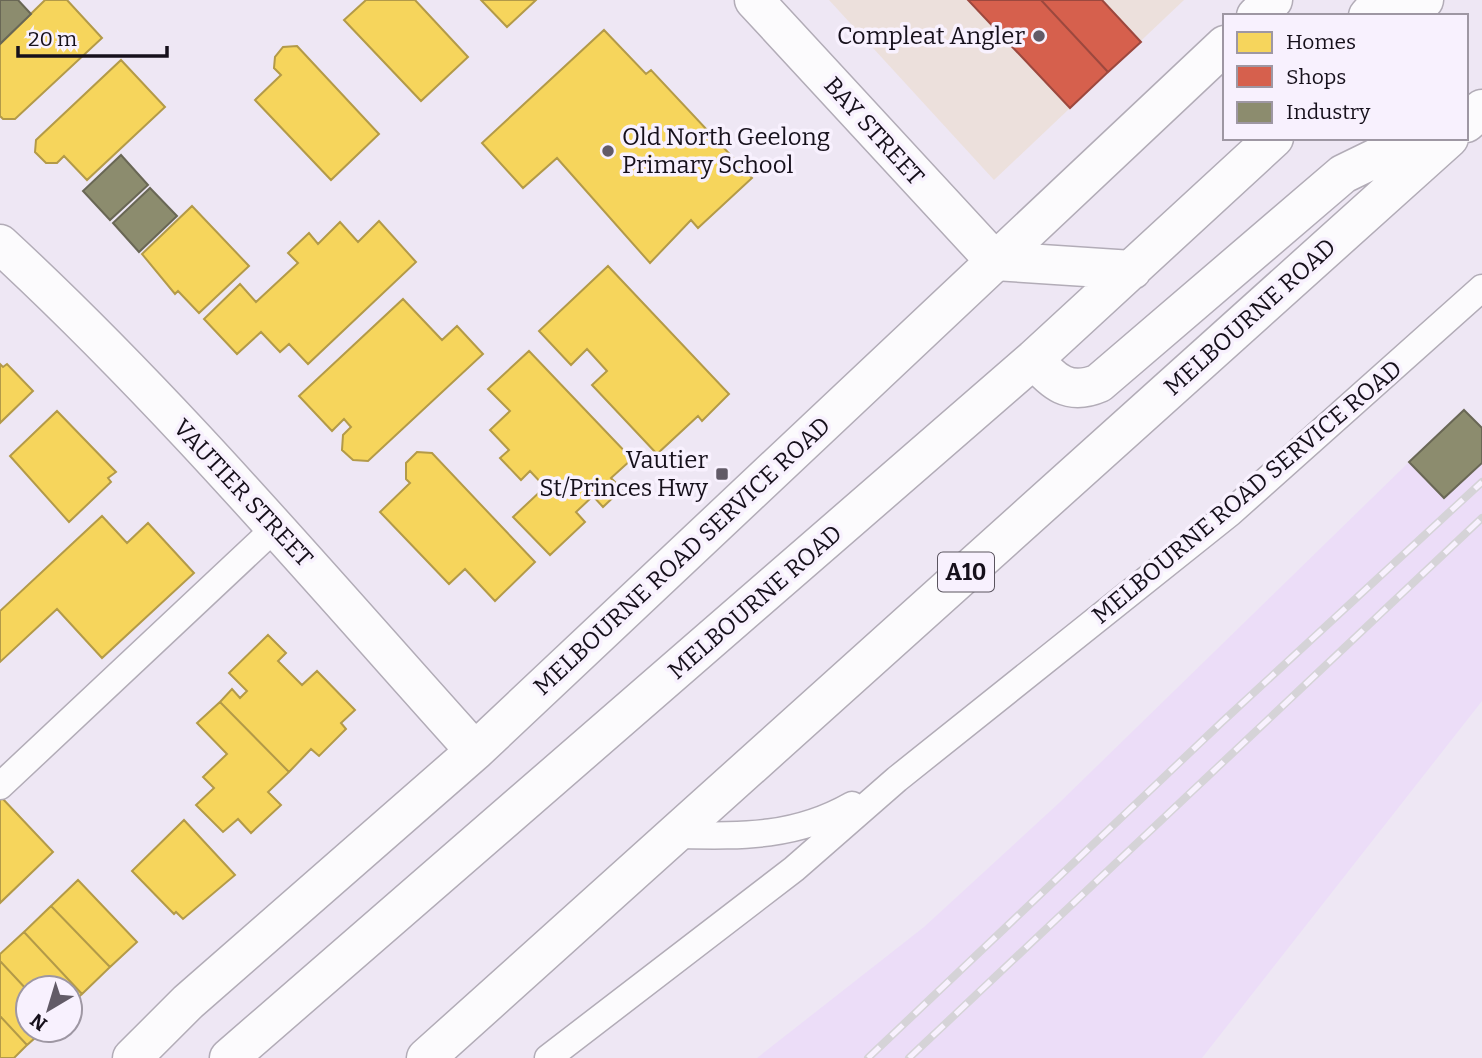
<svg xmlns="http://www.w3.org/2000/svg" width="1482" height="1058" font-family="Bitter,serif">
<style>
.commercial{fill:#ece0dc}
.built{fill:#ecddf8}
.homes{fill:#f6d55c;stroke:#b39a48;stroke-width:2}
.shops{fill:#d6604d;stroke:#9c483e;stroke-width:2}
.industry{fill:#8c8c6e;stroke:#696755;stroke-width:2}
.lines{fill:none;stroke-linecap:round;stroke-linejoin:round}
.service-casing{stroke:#b2acb7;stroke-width:29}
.minor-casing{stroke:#b2acb7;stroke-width:41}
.trunk-casing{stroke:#b2acb7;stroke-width:41}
.service{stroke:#fcfbfd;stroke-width:26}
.minor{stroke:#fcfbfd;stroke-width:38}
.trunk{stroke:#fcfbfd;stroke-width:38}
.rail-casing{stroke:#d5d3d7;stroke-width:8}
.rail{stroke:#f8f1fe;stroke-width:5;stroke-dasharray:16;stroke-linecap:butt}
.poi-dot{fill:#625b67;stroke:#f8f1fe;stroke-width:2.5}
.labels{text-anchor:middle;stroke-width:7;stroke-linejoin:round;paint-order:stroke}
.shield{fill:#f8f1fe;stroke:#5a545f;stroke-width:2}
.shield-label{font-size:23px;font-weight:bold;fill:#16101b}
.poi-label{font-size:24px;fill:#16101b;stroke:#f8f1fe;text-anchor:end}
.street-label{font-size:24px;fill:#16101b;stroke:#f8f1fe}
</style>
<rect width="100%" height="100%" fill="#eee7f4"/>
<path class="commercial" d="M 829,0 L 1184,0 L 994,180 Z"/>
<path class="built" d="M 1409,462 L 1444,498 L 1482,463 L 1482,701 L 1202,1058 L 757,1058 L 924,927 L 1059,803 Z"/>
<path class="homes" d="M 45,0 L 67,0 L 102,38 L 15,119 L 3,119 L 0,116 L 0,44 Z
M 366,0 L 415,0 L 468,57 L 421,101 L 344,20 Z
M 481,0 L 536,0 L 507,27 Z
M 604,30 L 646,74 L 651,70 L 752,178 L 698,228 L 691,220 L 650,263 L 557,158 L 523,188 L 482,143 Z
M 297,46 L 379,134 L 331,180 L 255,100 L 281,75 L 274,68 L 275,57 L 283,47 Z
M 121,60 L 165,107 L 87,180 L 64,156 L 57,163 L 46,163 L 35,152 L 36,140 Z
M 192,206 L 249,266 L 199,313 L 178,291 L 175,294 L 142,254 Z
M 379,221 L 416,262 L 308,364 L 289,344 L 280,352 L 261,332 L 237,354 L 204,319 L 240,284 L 256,302 L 298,263 L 288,253 L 309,233 L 318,244 L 340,222 L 358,242 Z
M 608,266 L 729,394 L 702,421 L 698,416 L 657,454 L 592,385 L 607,371 L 587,349 L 571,365 L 539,331 Z
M 403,299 L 442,340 L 457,326 L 483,354 L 368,461 L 353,460 L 342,450 L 343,435 L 351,427 L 344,419 L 332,431 L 299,396 Z
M 529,351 L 632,459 L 611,478 L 622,489 L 603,507 L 593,496 L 576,512 L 585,522 L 550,555 L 513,517 L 545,487 L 530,471 L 521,480 L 500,458 L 509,450 L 490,430 L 510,411 L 488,389 Z
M 0,364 L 3,367 L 7,364 L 33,391 L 0,423 Z
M 57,411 L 116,472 L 108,478 L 111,482 L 69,522 L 10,456 Z
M 417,452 L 432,453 L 535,562 L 495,601 L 465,569 L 449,584 L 380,512 L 410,483 L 406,479 L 406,463 Z
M 102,516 L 127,543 L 148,523 L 194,573 L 102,658 L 57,609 L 0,662 L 0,611 Z
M 268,635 L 286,653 L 278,661 L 302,685 L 317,671 L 355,710 L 341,723 L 346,729 L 319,756 L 311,749 L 289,772 L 220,702 L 232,689 L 240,698 L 247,691 L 229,673 Z
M 220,702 L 289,772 L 268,792 L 281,805 L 251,833 L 238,819 L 223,832 L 196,805 L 214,788 L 203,777 L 227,754 L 197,723 Z
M 2,798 L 53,852 L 0,903 L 0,800 Z
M 184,820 L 235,875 L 183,919 L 176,912 L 174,914 L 132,871 Z
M 78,880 L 137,942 L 110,967 L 51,906 Z
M 51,906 L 110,967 L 82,994 L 24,932 Z
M 24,932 L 82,994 L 70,1005 L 70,988 L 28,988 L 28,991 L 0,961 L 0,954 Z
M 0,961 L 28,991 L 28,1030 L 44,1030 L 27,1045 L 0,1016 Z
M 0,1016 L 27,1045 L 14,1058 L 0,1058 Z"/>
<path class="shops" d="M 968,0 L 1041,0 L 1108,72 L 1070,108 Z
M 1041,0 L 1102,0 L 1141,42 L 1108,72 Z"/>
<path class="industry" d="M 0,0 L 18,0 L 31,14 L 0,44 Z
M 121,155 L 148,185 L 110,220 L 83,191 Z
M 150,188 L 177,216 L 139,252 L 113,223 Z
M 1464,410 L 1482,428 L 1482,463 L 1444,498 L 1409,462 Z"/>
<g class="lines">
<defs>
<path id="service" d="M 0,786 L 276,527
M 676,835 C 741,836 794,838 852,805
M 548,1058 L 794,869 L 897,779 L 1230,513 L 1482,288"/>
<path id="minor" d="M 754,0 L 995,261
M 1256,16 L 1273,0
M 0,244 C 170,401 320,579 475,751
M 132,1058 L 188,1002 L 475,751 L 1225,45"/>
<path id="trunk" d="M 1368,16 L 1382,0
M 1407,16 L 1424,0
M 1466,123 L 1482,109
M 995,261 L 1132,270
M 1034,359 C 1053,382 1069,396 1099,383 L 1343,174 L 1417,138
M 229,1058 L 1034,359 L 1274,138
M 426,1058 L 1449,138"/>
</defs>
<use href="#service" class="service-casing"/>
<use href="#minor" class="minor-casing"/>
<use href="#trunk" class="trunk-casing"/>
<use href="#service" class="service"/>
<use href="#minor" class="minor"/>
<use href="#trunk" class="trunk"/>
<defs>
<path id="rail" d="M 868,1058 L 1222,722 L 1482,482
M 909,1058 L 1482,518"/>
</defs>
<use href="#rail" class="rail-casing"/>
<use href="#rail" class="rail"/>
</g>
<g class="poi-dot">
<circle cx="1039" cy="36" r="7"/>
<circle cx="608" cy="151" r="7"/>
<rect x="715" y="467" width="14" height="14" rx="3.5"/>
</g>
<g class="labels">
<rect class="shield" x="938" y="552.5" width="56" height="39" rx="5"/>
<g class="shield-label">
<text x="966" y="580">A10</text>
</g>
<g class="poi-label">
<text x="1025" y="44">Compleat Angler</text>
<text x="622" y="145" text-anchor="start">Old North Geelong<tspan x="622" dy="28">Primary School</tspan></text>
<text x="708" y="468">Vautier<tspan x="708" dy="28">St/Princes Hwy</tspan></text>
</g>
<g class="street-label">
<text transform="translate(874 131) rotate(48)" y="8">BAY STREET</text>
<text transform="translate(1250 317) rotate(-42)" y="8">MELBOURNE ROAD</text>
<text transform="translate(1247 492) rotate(-40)" y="8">MELBOURNE ROAD SERVICE ROAD</text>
<text transform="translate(243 493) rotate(47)" y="8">VAUTIER STREET</text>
<text transform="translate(682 556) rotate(-43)" y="8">MELBOURNE ROAD SERVICE ROAD</text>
<text transform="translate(755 602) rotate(-41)" y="8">MELBOURNE ROAD</text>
</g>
</g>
<rect x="1223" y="14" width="245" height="126" fill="#f8f1fe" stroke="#9e97a3" stroke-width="2"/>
<rect x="1237" y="32" width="35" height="21" fill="#f6d55c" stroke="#9e97a3" stroke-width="2"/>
<text x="1286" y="49" font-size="21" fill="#16101b">Homes</text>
<rect x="1237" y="66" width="35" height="21" fill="#d6604d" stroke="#9e97a3" stroke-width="2"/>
<text x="1286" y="84" font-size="21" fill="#16101b">Shops</text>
<rect x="1237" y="102" width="35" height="21" fill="#8c8c6e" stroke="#9e97a3" stroke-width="2"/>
<text x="1286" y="119" font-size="21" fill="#16101b">Industry</text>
<g transform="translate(49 1009) rotate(218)"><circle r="33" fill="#f8f1fe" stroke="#9e97a3" stroke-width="2"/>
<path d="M0-5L12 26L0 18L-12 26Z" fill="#625b67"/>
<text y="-10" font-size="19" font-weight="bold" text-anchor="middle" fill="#16101b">N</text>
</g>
<path d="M18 46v10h149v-10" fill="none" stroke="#16101b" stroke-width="3.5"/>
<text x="28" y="46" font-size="21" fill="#16101b" stroke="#f8f1fe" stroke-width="5" paint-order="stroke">20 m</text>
</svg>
